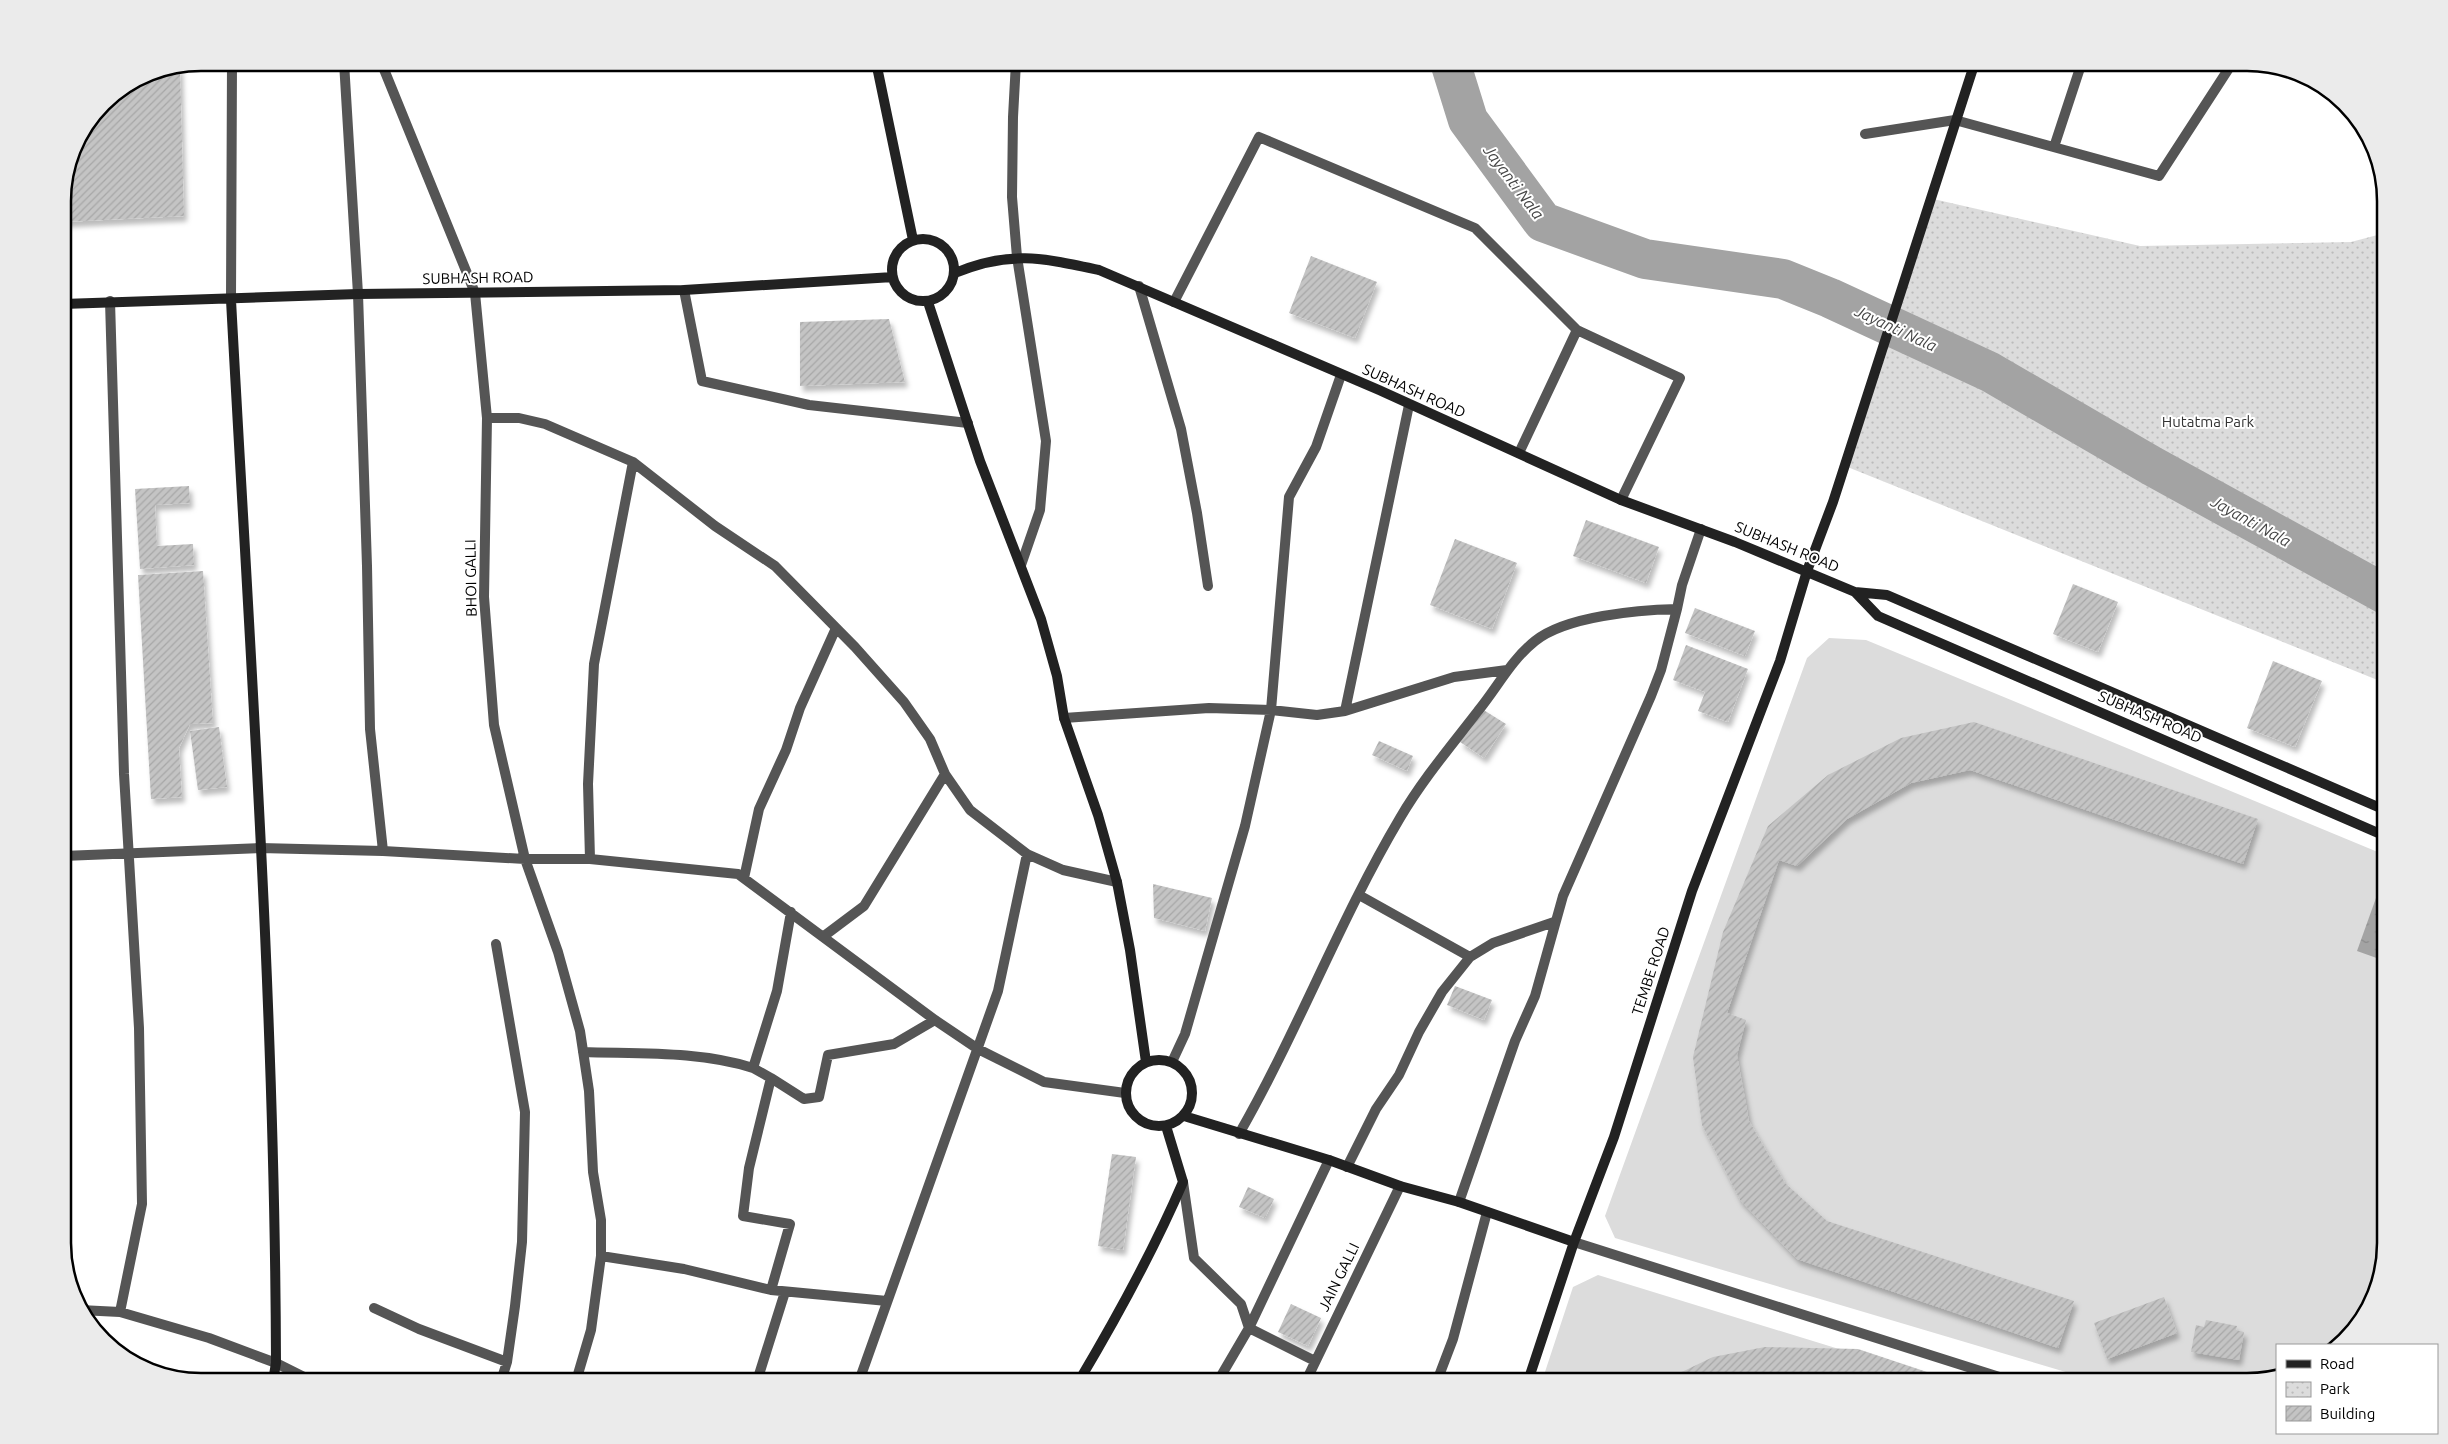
<svg xmlns="http://www.w3.org/2000/svg" width="2448" height="1444" font-family="Ubuntu,sans-serif">
<style>
.green{fill:#dcdcdc}
.park{fill:url(#park-dots)}
.water{fill:url(#water-ripples)}
.lines{fill:none;stroke-linecap:round;stroke-linejoin:round}
.river{stroke:#a3a3a3;stroke-width:40}
.building{fill:url(#building-hatch);filter:url(#shadow)}
.lane{stroke:#555;stroke-width:10}
.street{stroke:#555;stroke-width:10}
.secondary{stroke:#222;stroke-width:10}
.labels{text-anchor:middle;stroke-width:4;stroke-linejoin:round;paint-order:stroke}
.street-label{font-size:15px;fill:#000;stroke:#fff}
.park-label{font-size:15px;fill:#333;stroke:#fff}
.water-label{font-size:16px;font-style:italic;fill:#444;stroke:#fff}
.rim{fill:none;stroke:#000;stroke-width:2.5}
</style>
<defs>
<pattern id="park-dots" width="8" height="8" patternUnits="userSpaceOnUse" patternTransform="scale(1.25)"><rect width="8" height="8" fill="#dcdcdc"/><path d="M2 2h.1M6 6h.1" fill="none" stroke="#bbb" stroke-width="1.8" stroke-linecap="round"/></pattern>
<pattern id="water-ripples" width="26" height="14" patternUnits="userSpaceOnUse" patternTransform="scale(1.25)"><rect width="26" height="14" fill="#a3a3a3"/><path d="M2 4q2-2 4 0t4 0M15 11q2-2 4 0t4 0" fill="none" stroke="#8b8b8b"/></pattern>
<pattern id="building-hatch" width="6" height="6" patternUnits="userSpaceOnUse" patternTransform="scale(1.25)"><rect width="6" height="6" fill="#c4c4c4"/><path d="M-1 1l2-2M0 6l6-6M5 7l2-2" fill="none" stroke="#a7a7a7"/></pattern>
<filter id="shadow"><feDropShadow dx="3" dy="5.5" stdDeviation="2.5" flood-color="#0004"/></filter>
</defs>
<rect width="100%" height="100%" fill="#fff"/>
<path class="green" d="M 1829,638 L 1866,640 L 2385,855 L 2385,1243 L 2367,1312 L 2334,1345 L 2277,1345 L 2277,1373 L 2247,1381 L 2096,1381 L 1615,1238 L 1605,1216 L 1807,658 Z
M 1598,1275 L 1943,1381 L 1542,1381 L 1573,1287 Z"/>
<path class="park" d="M 1929,198 L 2140,246 L 2351,242 L 2385,233 L 2385,683 L 1845,466 Z"/>
<path class="water" d="M 2376,898 L 2385,901 L 2385,961 L 2357,951 Z"/>
<g class="lines">
<path class="river" d="M 1450,62 L 1468,120 L 1543,222 L 1645,259 L 1783,279 L 1830,298 L 1990,372 L 2152,466 L 2385,594"/>
</g>
<path class="building" d="M 180,67 L 184,216 L 63,222 L 63,193 L 73,148 L 103,103 L 149,73 Z
M 1311,256 L 1377,282 L 1355,338 L 1289,313 Z
M 889,319 L 905,382 L 800,386 L 800,322 Z
M 189,486 L 190,503 L 155,505 L 157,546 L 193,544 L 194,565 L 140,569 L 135,489 Z
M 1586,520 L 1659,547 L 1646,583 L 1573,556 Z
M 1455,539 L 1517,563 L 1492,629 L 1430,605 Z
M 203,571 L 213,723 L 190,724 L 179,748 L 182,797 L 151,799 L 138,575 Z
M 2073,584 L 2118,602 L 2098,652 L 2053,634 Z
M 1695,608 L 1755,631 L 1745,656 L 1685,633 Z
M 1686,645 L 1748,669 L 1728,722 L 1698,711 L 1705,692 L 1673,680 Z
M 2273,661 L 2322,681 L 2295,747 L 2247,728 Z
M 1482,709 L 1506,724 L 1484,758 L 1460,742 Z
M 1974,722 L 2258,819 L 2243,864 L 1970,770 L 1911,783 L 1847,819 L 1797,866 L 1779,860 L 1727,1013 L 1746,1020 L 1737,1055 L 1749,1121 L 1785,1183 L 1827,1221 L 2074,1301 L 2058,1348 L 1797,1259 L 1740,1200 L 1702,1125 L 1693,1057 L 1723,932 L 1768,826 L 1828,775 L 1901,738 Z
M 219,727 L 227,787 L 198,790 L 190,731 Z
M 1379,741 L 1413,756 L 1407,771 L 1372,755 Z
M 1153,884 L 1212,898 L 1205,931 L 1154,918 Z
M 1455,986 L 1492,1000 L 1484,1020 L 1447,1005 Z
M 1112,1154 L 1136,1157 L 1123,1250 L 1098,1246 Z
M 1248,1187 L 1274,1199 L 1265,1218 L 1239,1207 Z
M 2164,1297 L 2177,1333 L 2107,1359 L 2094,1323 Z
M 1291,1304 L 1321,1318 L 1308,1346 L 1278,1332 Z
M 2206,1320 L 2237,1326 L 2236,1330 L 2244,1332 L 2239,1360 L 2191,1352 L 2196,1325 L 2204,1327 Z
M 1765,1347 L 1858,1349 L 1954,1381 L 1663,1381 L 1713,1357 Z"/>
<g class="lines">
<path class="lane" d="M 344,62 L 358,294
M 381,62 L 475,293"/>
<path class="street" d="M 1016,62 L 1013,117 L 1012,197 L 1017,257 L 1046,441 L 1040,510 L 1021,565
M 1865,134 L 1955,120 L 2159,176 L 2233,62
M 2054,147 L 2082,62
M 1139,286 L 1181,429 L 1197,513 L 1208,586
M 684,290 L 702,381 L 809,405 L 968,423
M 475,293 L 487,418 L 484,597 L 494,725 L 525,859 L 558,952 L 580,1031 L 589,1091 L 593,1172 L 601,1220 L 601,1256 L 591,1330 L 576,1381
M 358,294 L 367,566 L 370,729 L 383,851
M 231,300 L 232,62
M 110,301 L 124,774 L 139,1028 L 142,1204 L 120,1312
M 1174,302 L 1259,137 L 1475,228 L 1577,330 L 1519,453
M 1577,330 L 1680,378 L 1621,500
M 487,418 L 519,418 L 545,424 L 633,462 L 715,526 L 775,566 L 855,647 L 904,702 L 930,739 L 945,774 L 970,810 L 1027,854 L 1063,870 L 1117,882
M 1345,711 L 1409,405
M 1064,718 L 1209,708 L 1271,710 L 1317,715 L 1345,711 L 1454,677 L 1507,670
M 63,856 L 260,848 L 383,851 L 525,859 L 590,859 L 738,874 L 935,1020 L 978,1049 L 1044,1082 L 1125,1093
M 590,859 L 588,784 L 594,664 L 633,462
M 744,878 L 759,809 L 786,750 L 800,708 L 836,628
M 1359,895 L 1470,957
M 824,936 L 864,906 L 945,774
M 496,944 L 525,1112 L 522,1242 L 515,1306 L 507,1362 L 501,1381
M 583,1052 C 640,1054 699,1051 753,1068
M 1172,1062 L 1185,1034 L 1245,826 L 1271,710 L 1289,497 L 1316,447 L 1341,375
M 771,1078 L 804,1099 L 819,1097 L 828,1055 L 894,1044 L 935,1020
M 1239,1134 C 1298,1031 1340,919 1400,818 C 1423,779 1451,746 1478,711 C 1497,688 1511,660 1535,641 C 1566,616 1638,610 1677,609 L 1682,585 L 1701,529
M 1347,1167 L 1376,1109 L 1399,1075 L 1419,1032 L 1442,992 L 1470,957 L 1493,943 L 1554,922
M 1183,1182 L 1194,1258 L 1241,1304 L 1249,1328 L 1218,1381
M 1459,1202 L 1515,1041 L 1535,996 L 1563,896 L 1651,696 L 1661,670 L 1677,609
M 1574,1242 L 2012,1381
M 601,1256 L 684,1269 L 771,1290 L 887,1301
M 771,1290 L 790,1224 L 743,1216 L 749,1168 L 771,1078 L 753,1068 L 777,991 L 791,912
M 374,1308 L 419,1329 L 507,1362
M 80,1310 L 120,1312 L 209,1338 L 276,1363 L 312,1381
M 1315,1361 L 1249,1328 L 1329,1160
M 757,1381 L 785,1292
M 859,1381 L 998,991 L 1027,854
M 1306,1381 L 1400,1186
M 1437,1381 L 1453,1339 L 1487,1212"/>
<path class="secondary" d="M 876,62 L 913,240
M892 270a31 31 0 1 1 62 0a31 31 0 1 1-62 0Z
M 955,273 C 1010,250 1043,258 1099,270 L 1379,390 L 1621,500 L 1735,542 L 1855,592 L 1887,595 L 2385,810
M 231,300 C 250,654 275,1008 276,1363 L 273,1381
M 928,302 L 980,461 L 1041,619 L 1057,676 L 1064,718 L 1098,815 L 1117,882 L 1130,950 L 1146,1062
M 63,304 L 358,294 L 684,290 L 893,277
M 1855,592 L 1878,616 L 2385,836
M1126 1093a33 33 0 1 1 66 0a33 33 0 1 1-66 0Z
M 1184,1116 L 1329,1160 L 1400,1186 L 1459,1202 L 1574,1242
M 1079,1381 C 1117,1317 1153,1252 1183,1182 L 1166,1126
M 1528,1381 L 1574,1242 L 1614,1137 L 1692,891 L 1780,661 L 1807,571 L 1833,502 L 1975,62"/>
</g>
<g class="labels">
<g class="street-label">
<text transform="translate(478 278) rotate(-1)" y="5">SUBHASH ROAD</text>
<text transform="translate(1414 391) rotate(24)" y="5">SUBHASH ROAD</text>
<text transform="translate(1787 547) rotate(22)" y="5">SUBHASH ROAD</text>
<text transform="translate(471 578) rotate(-91)" y="5">BHOI GALLI</text>
<text transform="translate(2150 717) rotate(23)" y="5">SUBHASH ROAD</text>
<text transform="translate(1651 971) rotate(-72)" y="5">TEMBE ROAD</text>
<text transform="translate(1339 1277) rotate(-64)" y="5">JAIN GALLI</text>
</g>
<g class="park-label">
<text x="2208" y="427">Hutatma Park</text>
</g>
<g class="water-label">
<text transform="translate(1514 182) rotate(53)" y="6">Jayanti Nala</text>
<text transform="translate(1896 328) rotate(25)" y="6">Jayanti Nala</text>
<text transform="translate(2251 521) rotate(29)" y="6">Jayanti Nala</text>
</g>
</g>
<path d="M0 0H2448V1444H0ZM201 71H2247A130 130 0 0 1 2377 201V1243A130 130 0 0 1 2247 1373H201A130 130 0 0 1 71 1243V201A130 130 0 0 1 201 71Z" fill="#ebebeb" fill-rule="evenodd"/>
<path class="rim" d="M201 71H2247A130 130 0 0 1 2377 201V1243A130 130 0 0 1 2247 1373H201A130 130 0 0 1 71 1243V201A130 130 0 0 1 201 71Z"/>
<rect x="2276" y="1344" width="162" height="90" fill="#ffffff" stroke="#999999"/>
<rect x="2286" y="1360" width="25" height="8" fill="#222222" stroke="#999999"/>
<text x="2320" y="1369" font-size="15" fill="#000000">Road</text>
<rect x="2286" y="1382" width="25" height="15" fill="url(#park-dots)" stroke="#999999"/>
<text x="2320" y="1394" font-size="15" fill="#000000">Park</text>
<rect x="2286" y="1406" width="25" height="15" fill="url(#building-hatch)" stroke="#999999"/>
<text x="2320" y="1419" font-size="15" fill="#000000">Building</text>
</svg>
